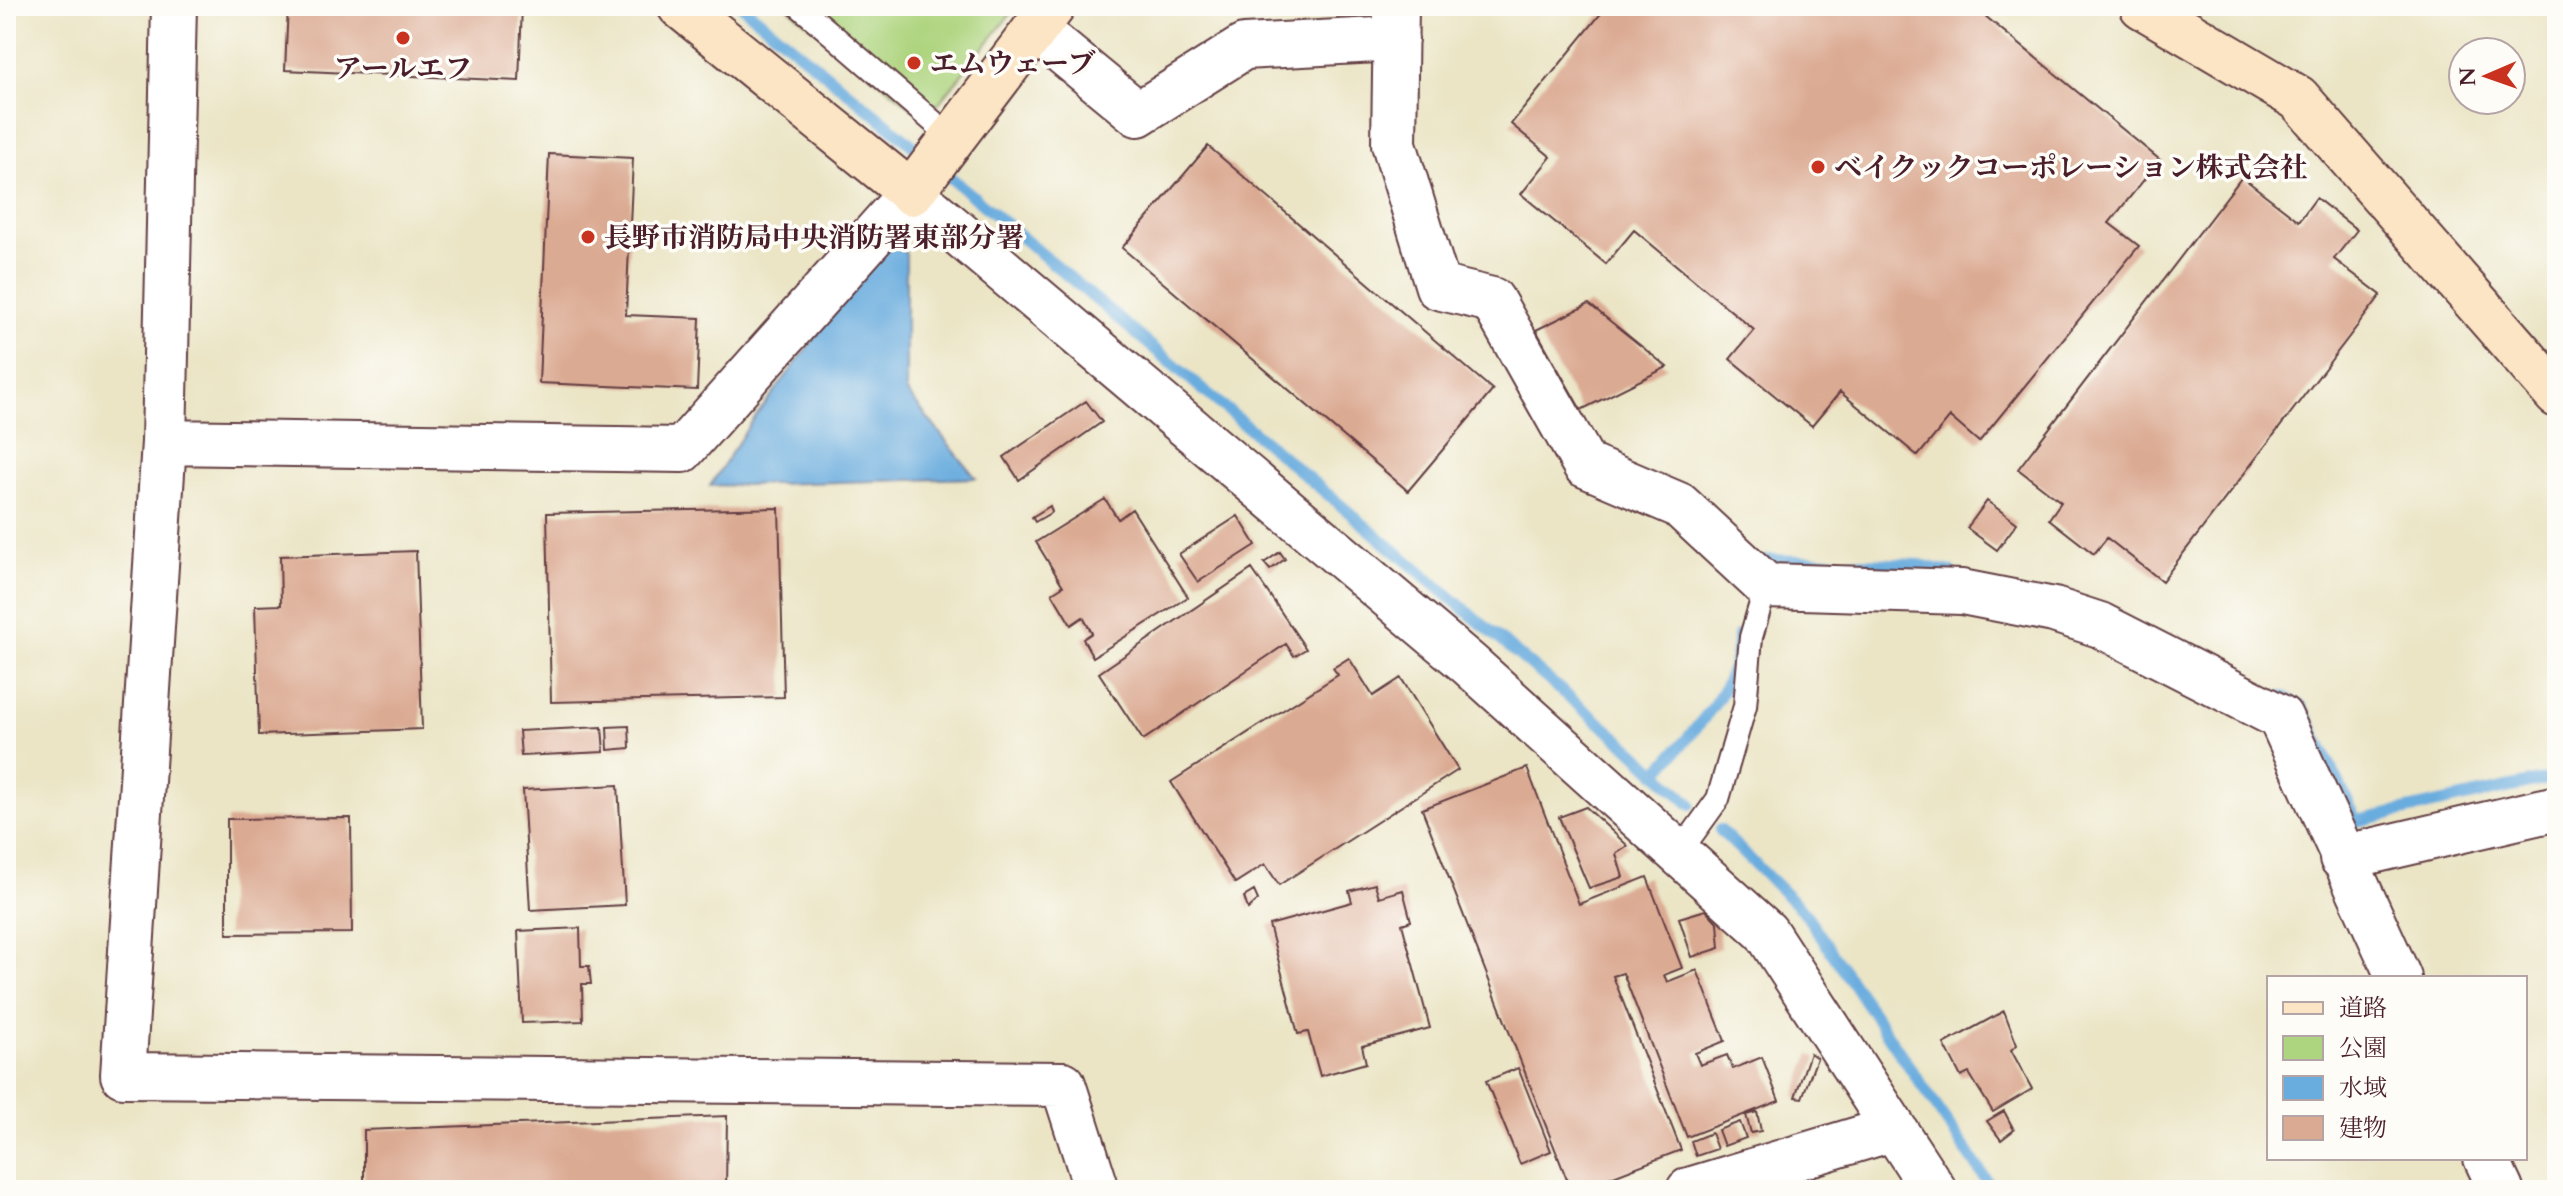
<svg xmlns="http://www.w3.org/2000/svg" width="2563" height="1196" font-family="Cardo,'Noto Serif JP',serif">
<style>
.green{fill:#add47e;stroke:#7c7a54;stroke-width:2}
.water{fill:#69acde;stroke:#5a6684;stroke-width:2}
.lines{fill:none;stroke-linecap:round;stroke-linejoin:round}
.stream{stroke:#69acde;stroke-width:12}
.building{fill:#dbaa93}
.lane-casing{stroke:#623d42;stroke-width:26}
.street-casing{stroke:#623d42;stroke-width:48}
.secondary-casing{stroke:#623d42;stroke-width:48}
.lane{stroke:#fff;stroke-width:22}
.street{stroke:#fff;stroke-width:44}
.secondary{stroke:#fce5c4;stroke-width:44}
.poi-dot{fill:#c8321e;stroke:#fdfcf7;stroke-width:3}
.labels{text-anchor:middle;stroke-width:7;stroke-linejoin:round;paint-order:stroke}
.poi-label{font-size:28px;font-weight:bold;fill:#4a1f2b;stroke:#fdfcf7;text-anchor:start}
</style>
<rect width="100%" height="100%" fill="#fdfcf7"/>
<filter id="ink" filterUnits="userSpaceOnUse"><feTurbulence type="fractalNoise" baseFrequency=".0125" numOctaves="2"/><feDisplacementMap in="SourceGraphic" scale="16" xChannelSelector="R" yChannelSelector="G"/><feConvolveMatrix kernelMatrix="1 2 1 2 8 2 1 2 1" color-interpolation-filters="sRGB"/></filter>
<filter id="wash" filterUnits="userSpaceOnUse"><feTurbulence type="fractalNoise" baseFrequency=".006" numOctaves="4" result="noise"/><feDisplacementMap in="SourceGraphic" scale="32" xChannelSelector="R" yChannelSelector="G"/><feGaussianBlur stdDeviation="1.8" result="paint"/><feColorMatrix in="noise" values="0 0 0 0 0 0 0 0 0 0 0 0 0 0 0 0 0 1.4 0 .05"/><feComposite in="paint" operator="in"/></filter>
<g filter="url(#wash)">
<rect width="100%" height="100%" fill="#ebe5c6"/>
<path class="green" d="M 786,6 L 1017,6 L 926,119 Z"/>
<path class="water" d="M 884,246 L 901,246 L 906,254 L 906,391 L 976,478 L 710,486 L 750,424 Z"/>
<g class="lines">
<path class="stream" d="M 742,6 L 893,129 L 1633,751 L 1690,804
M 1768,560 L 1920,565 L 1950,572
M 2283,697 L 2302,707 L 2357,821 L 2557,777
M 1656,774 C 1688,736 1740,689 1738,636
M 1720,830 L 1805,913 L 1993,1190"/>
</g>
<g id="blocks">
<path class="building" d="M 288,6 L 522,6 L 519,81 L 285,70 Z
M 1607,6 L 1973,6 L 2160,160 L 2109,223 L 2139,246 L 1979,442 L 1950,417 L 1918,456 L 1840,392 L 1812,426 L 1730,359 L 1754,330 L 1634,230 L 1606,264 L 1521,194 L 1551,157 L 1511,124 Z
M 1208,146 L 1493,390 L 1408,491 L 1122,248 Z
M 549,154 L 633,158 L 626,315 L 700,318 L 697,390 L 539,383 Z
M 2242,177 L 2299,221 L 2316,198 L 2357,230 L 2334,259 L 2381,295 L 2162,581 L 2107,538 L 2094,554 L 2049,519 L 2061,502 L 2018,469 Z
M 1589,304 L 1667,367 L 1581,410 L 1536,330 Z
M 1086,401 L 1102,422 L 1019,480 L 1004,457 Z
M 1105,499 L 1118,519 L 1132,509 L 1188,597 L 1093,657 L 1083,639 L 1092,633 L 1083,617 L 1071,625 L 1052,593 L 1063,586 L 1036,542 Z
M 1987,501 L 2017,523 L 1997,550 L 1967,528 Z
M 1050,506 L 1052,512 L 1035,522 L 1032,517 Z
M 779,508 L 784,697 L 551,702 L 547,513 Z
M 1238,516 L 1256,545 L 1198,582 L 1179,554 Z
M 416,551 L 422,729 L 259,735 L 255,606 L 281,605 L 280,556 Z
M 1280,552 L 1285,559 L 1270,570 L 1264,563 Z
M 1252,569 L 1306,649 L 1294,656 L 1286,644 L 1143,740 L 1099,673 Z
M 1349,658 L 1373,696 L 1401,678 L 1458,770 L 1279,885 L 1265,864 L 1235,883 L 1171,782 L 1338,675 L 1333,668 Z
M 629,726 L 630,748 L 608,750 L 607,727 Z
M 602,727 L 604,752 L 521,756 L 519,731 Z
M 1527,768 L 1579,904 L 1647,877 L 1682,968 L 1664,975 L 1667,982 L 1697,970 L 1725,1041 L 1695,1053 L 1700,1065 L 1727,1055 L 1733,1069 L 1762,1057 L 1779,1101 L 1687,1137 L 1623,973 L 1613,976 L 1681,1150 L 1577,1190 L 1571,1190 L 1422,809 Z
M 618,785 L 625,905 L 530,910 L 523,790 Z
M 1586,807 L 1628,846 L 1616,854 L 1623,877 L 1589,888 L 1559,817 Z
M 351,818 L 352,933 L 227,934 L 227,819 Z
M 1375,884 L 1379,897 L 1403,890 L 1411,921 L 1402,924 L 1430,1028 L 1362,1046 L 1366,1063 L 1320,1076 L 1308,1032 L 1298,1034 L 1269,925 L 1352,902 L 1349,891 Z
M 1254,891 L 1258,900 L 1248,909 L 1244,897 Z
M 1706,910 L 1718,923 L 1720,948 L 1692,957 L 1679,918 Z
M 580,928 L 581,966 L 589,966 L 591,984 L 582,984 L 583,1021 L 522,1023 L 518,931 Z
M 2004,1011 L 2017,1045 L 2011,1050 L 2032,1089 L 1993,1112 L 1969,1073 L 1961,1077 L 1944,1044 Z
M 1810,1053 L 1817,1058 L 1802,1098 L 1795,1097 Z
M 1518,1068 L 1551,1151 L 1520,1164 L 1486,1081 Z
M 2004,1111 L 2014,1130 L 2001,1140 L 1987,1121 Z
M 1757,1112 L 1761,1131 L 1751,1133 L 1746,1115 Z
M 727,1116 L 726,1190 L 364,1190 L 364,1130 Z
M 1740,1122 L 1746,1138 L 1724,1146 L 1718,1130 Z
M 1711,1133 L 1717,1149 L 1696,1156 L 1691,1141 Z"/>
</g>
</g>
<g filter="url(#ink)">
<use href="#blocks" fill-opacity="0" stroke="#623d42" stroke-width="2"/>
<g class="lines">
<defs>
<path id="lane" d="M 799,6 L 951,137
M 1679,853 L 1718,799 L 1745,706 L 1751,637 L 1766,586"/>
<path id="street" d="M 1396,6 L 1394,144 L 1438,287 L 1492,300 L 1585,465 L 1679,505 L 1766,586 L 1962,592 L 2054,610 L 2100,625 L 2280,717 L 2399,978
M 1036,30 L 1138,114 L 1244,47 L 1396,39
M 164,442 L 174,6
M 2342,858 L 2557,808
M 2486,1158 L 2501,1190
M 1097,1190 L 1063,1084 L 123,1075 L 164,442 L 682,450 L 911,193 L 1469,664 L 1766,932 L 1934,1190
M 1689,1190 L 1892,1129"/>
<path id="secondary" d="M 680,6 L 911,193 L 1053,6
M 2142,6 L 2298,98 L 2557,395"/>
</defs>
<use href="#lane" class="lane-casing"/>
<use href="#street" class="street-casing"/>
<use href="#secondary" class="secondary-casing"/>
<use href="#lane" class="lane"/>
<use href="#street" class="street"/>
<use href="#secondary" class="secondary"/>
</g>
</g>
<g class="poi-dot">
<circle cx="403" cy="38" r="8"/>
<circle cx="914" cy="63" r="8"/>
<circle cx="1818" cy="167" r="8"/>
<circle cx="588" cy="237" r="8"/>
</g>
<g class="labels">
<g class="poi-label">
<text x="930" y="73">エムウェーブ</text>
<text x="403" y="78" text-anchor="middle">アールエフ</text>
<text x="1834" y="177">ベイクックコーポレーション株式会社</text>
<text x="604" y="247">長野市消防局中央消防署東部分署</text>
</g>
</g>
<rect width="2563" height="1196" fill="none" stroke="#fdfcf7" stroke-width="32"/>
<rect x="2267" y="976" width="260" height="184" fill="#fdfcf7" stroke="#b5a4a5" stroke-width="2"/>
<rect x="2283" y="1002" width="40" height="12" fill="#fce5c4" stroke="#b5a4a5" stroke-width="2"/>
<text x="2339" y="1016" font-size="24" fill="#4a1f2b">道路</text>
<rect x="2283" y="1036" width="40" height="24" fill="#add47e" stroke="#b5a4a5" stroke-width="2"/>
<text x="2339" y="1056" font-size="24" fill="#4a1f2b">公園</text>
<rect x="2283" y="1076" width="40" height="24" fill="#69acde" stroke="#b5a4a5" stroke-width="2"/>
<text x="2339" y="1096" font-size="24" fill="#4a1f2b">水域</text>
<rect x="2283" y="1116" width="40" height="24" fill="#dbaa93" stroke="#b5a4a5" stroke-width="2"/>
<text x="2339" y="1136" font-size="24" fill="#4a1f2b">建物</text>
<g transform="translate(2487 76) rotate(268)"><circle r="38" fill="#fdfcf7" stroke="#b5a4a5" stroke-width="2"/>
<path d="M0-6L14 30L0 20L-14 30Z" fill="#c8321e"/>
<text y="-12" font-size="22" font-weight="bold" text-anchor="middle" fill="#4a1f2b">N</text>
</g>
</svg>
